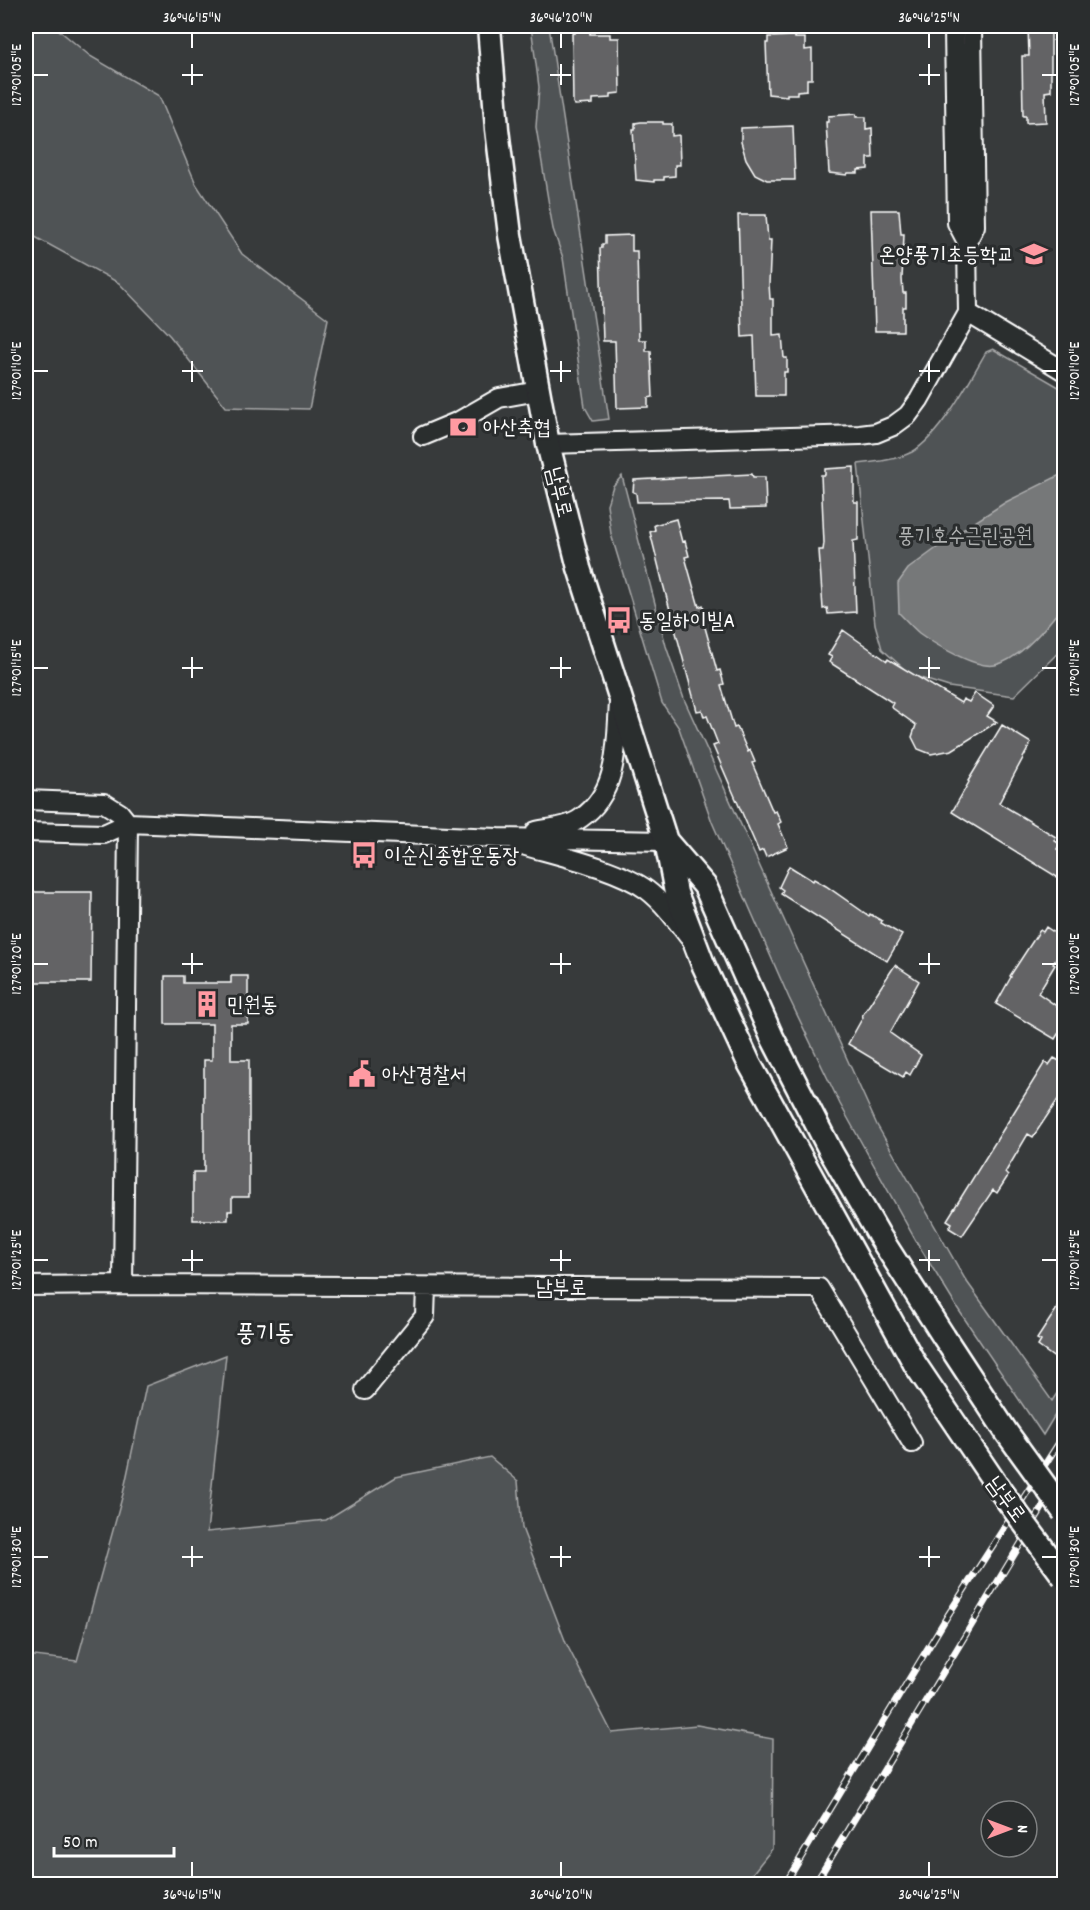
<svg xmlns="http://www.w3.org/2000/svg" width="1090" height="1910" font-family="Dekko,'Poor Story',sans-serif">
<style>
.green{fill:#505354;stroke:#a8a9aa;stroke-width:1.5}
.water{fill:#767879;stroke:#adaeaf;stroke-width:1.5}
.building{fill:#636465;stroke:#fff;stroke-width:1.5}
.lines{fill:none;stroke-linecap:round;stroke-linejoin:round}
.minor-casing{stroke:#fff;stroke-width:22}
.major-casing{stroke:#fff;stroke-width:27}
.minor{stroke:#2a2d2e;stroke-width:18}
.major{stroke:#2a2d2e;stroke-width:22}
.rail-casing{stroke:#fff;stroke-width:7}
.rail{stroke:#2a2d2e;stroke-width:4.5;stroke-dasharray:14;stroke-linecap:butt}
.major-bridge-casing{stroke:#fff;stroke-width:27;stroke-linecap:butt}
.major-bridge{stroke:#2a2d2e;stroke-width:22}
.ticks{fill:none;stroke:#fff;stroke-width:2}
.labels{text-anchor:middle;stroke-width:6;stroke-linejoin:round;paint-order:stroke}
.poi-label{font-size:21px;fill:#fff;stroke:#2a2d2e;text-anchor:start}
.street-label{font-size:21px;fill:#fff;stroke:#2a2d2e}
.park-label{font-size:21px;fill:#b0b2b2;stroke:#2a2d2e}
.quarter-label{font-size:24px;fill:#fff;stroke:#2a2d2e}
.neatline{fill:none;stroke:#fff;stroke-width:2}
.ticks-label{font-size:15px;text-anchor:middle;fill:#fff}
</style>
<rect width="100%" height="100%" fill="#373a3b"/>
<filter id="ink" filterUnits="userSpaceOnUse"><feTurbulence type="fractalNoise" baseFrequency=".0167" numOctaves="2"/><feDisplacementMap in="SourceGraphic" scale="12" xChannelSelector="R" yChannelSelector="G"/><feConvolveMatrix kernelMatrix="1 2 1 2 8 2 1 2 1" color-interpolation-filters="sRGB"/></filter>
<g filter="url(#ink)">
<path class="green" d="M 26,26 L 54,26 L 90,56 L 159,96 L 196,184 L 242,254 L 328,319 L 309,409 L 226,407 L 170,336 L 119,283 L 26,232 Z
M 531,26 L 549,26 L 609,419 L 593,421 L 585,407 L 563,258 L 553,229 L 536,127 L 539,87 Z
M 993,349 L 1064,390 L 1064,647 L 1014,696 L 949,687 L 911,675 L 882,649 L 875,624 L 858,464 C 876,462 896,460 912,452 C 940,436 970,380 986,352 Z
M 622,476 L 666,646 L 684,699 L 877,1125 L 965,1279 L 1052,1401 L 1064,1382 L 1064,1400 L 1043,1435 L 956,1306 L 916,1241 L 840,1104 L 789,998 L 712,822 L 679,728 L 662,703 L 611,534 L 607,504 L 613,486 Z
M 226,1355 L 207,1532 L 326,1520 L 396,1477 L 490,1457 L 518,1481 L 522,1528 L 566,1643 L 612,1733 L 697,1725 L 773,1739 L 772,1849 L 744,1884 L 74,1884 L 26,1874 L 26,1655 L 77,1661 L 123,1494 L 146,1386 Z"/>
<path class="water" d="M 1064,473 L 1064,604 C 1049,624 1020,660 995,665 C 976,669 934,644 919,633 C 912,627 905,619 899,613 L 898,583 L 908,569 L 953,536 L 1006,502 Z"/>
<path class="building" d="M 1028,26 L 1051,26 L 1051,91 L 1045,92 L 1046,122 L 1026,123 L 1026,116 L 1023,116 L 1022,56 L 1029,56 Z
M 574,31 L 590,31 L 590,34 L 610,34 L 610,38 L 619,38 L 620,93 L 611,94 L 611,98 L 593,99 L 593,104 L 575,105 L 573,103 L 572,33 L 575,33 Z
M 795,36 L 795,38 L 805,38 L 805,50 L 812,49 L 812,79 L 807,79 L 807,90 L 797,91 L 797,94 L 787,94 L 787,96 L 768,94 L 766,43 L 768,43 L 768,37 Z
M 856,114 L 856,117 L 866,117 L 866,129 L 872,128 L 873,158 L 868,158 L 868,169 L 858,170 L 858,173 L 848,173 L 847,175 L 829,173 L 826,122 L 828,122 L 828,116 Z
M 641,122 L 663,122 L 663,124 L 672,124 L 672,136 L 679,135 L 680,165 L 675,165 L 675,176 L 664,177 L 664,180 L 654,180 L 654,182 L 636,180 L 633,129 L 635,129 L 635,123 Z
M 793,126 L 795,180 L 767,180 L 755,174 L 746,159 L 741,142 L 741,128 Z
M 871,210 L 899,210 L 901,234 L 904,234 L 902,279 L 903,293 L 906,293 L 906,307 L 903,307 L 903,331 L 875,331 Z
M 738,215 L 766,215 L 768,240 L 771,240 L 769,284 L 770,299 L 773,299 L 773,336 L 782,335 L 784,358 L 787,358 L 787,372 L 784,372 L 784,396 L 756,396 L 754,336 L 742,337 Z
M 632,235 L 632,251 L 637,251 L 639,340 L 646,340 L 646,351 L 651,351 L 653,397 L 648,398 L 648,407 L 617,408 L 615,341 L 603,341 L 600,248 L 602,248 L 602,244 L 605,244 L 605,236 Z
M 854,467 L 854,502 L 858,502 L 858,540 L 853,541 L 856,612 L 828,614 L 827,608 L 823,609 L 819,550 L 823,550 L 824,543 L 821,475 L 825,475 L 825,469 Z
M 752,474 L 753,477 L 765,477 L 766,508 L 730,509 L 729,501 L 637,502 L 636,493 L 633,492 L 634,480 Z
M 676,519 L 682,542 L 685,541 L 689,556 L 685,557 L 699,607 L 703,605 L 707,620 L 703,620 L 717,671 L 720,670 L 724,684 L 721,685 L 734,728 L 737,727 L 748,752 L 750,750 L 755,762 L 752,763 L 773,812 L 776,811 L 781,822 L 778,824 L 788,847 L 766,857 L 763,850 L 759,852 L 713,746 L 718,744 L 707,716 L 704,717 L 702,710 L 697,711 L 663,584 L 650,532 L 655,530 L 654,525 Z
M 843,630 L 887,661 L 888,659 L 961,703 L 963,699 L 969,702 L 975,693 L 994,706 L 987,716 L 997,722 L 952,750 L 931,754 L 918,749 L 912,737 L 916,725 L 891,707 L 893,703 L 829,662 L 832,657 L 828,655 Z
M 1002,725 L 1031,743 L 999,803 L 1056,837 L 1055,841 L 1060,844 L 1057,849 L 1065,854 L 1065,882 L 952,812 L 969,782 L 968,781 Z
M 789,866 L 813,881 L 814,879 L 826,886 L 869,916 L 870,914 L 882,921 L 881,923 L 902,935 L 887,961 L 781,894 L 783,890 L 779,887 Z
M 26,892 L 92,892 L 91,982 L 26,982 Z
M 1046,927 L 1065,940 L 1065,945 L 1053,964 L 1055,965 L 1038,993 L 1065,1012 L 1065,1023 L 1055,1039 L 996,1004 L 1011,977 L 1010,976 L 1040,930 L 1043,932 Z
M 895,965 L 919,981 L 890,1033 L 921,1055 L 910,1075 L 906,1072 L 903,1077 L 848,1044 L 863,1017 L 862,1016 Z
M 165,976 L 183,976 L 183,983 L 231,983 L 231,976 L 248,976 L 248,1024 L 231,1024 L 231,1060 L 249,1060 L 249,1197 L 232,1197 L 232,1211 L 228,1211 L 228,1220 L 193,1220 L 193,1172 L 204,1172 L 204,1060 L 212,1060 L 212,1024 L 165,1024 Z
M 1054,1058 L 1065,1064 L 1065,1089 L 1033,1137 L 1028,1134 L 1005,1173 L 1008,1176 L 997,1193 L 993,1190 L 962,1236 L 949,1228 L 952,1223 L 947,1220 L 1045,1062 L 1049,1065 Z
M 1065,1296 L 1065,1352 L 1059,1361 L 1038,1346 L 1041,1341 L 1037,1339 Z"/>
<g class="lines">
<defs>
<path id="minor" d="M 956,26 L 954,30 L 957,223 L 967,242
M 968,313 L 1064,371
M 423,436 L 459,421 L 499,398 L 538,391
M 548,444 L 860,435 L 876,433 L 893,426 L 908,415 L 919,400 L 968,313 L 967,242 L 975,226 L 972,28 L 970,26
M 26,800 L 104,803 L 120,813 L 128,823 L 123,1285 L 26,1286
M 536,831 C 551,828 569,827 581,818 C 619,792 616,743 619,703
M 26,832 L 104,834 L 128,823 L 498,838 L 666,841
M 519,844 C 556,855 617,868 647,890 C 663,902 676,920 688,936
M 123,1285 L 819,1288 L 912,1443
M 365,1390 L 425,1316 L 426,1287"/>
<path id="major" d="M 489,26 L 497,129 L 510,235 L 548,444 L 579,568 L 666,841 L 676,893 L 703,964 L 749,1063 L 915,1364
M 667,842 L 705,886 L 772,1037 L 831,1152 L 880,1237 L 944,1337"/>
</defs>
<use href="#minor" class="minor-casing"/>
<use href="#major" class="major-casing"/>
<use href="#minor" class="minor"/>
<use href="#major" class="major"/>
<defs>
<path id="rail" d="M 785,1884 L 948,1615 L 1064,1435
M 815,1884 L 1064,1472"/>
</defs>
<use href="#rail" class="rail-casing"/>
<use href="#rail" class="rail"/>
<defs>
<path id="major-bridge" d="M 944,1337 L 1007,1433 L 1064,1512
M 915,1364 L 1002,1493 L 1064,1577"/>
</defs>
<use href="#major-bridge" class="major-bridge-casing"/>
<use href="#major-bridge" class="major-bridge"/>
</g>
</g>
<path class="ticks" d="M 192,33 L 192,48M 561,33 L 561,48M 929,33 L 929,48M 192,64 L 192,85M 561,64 L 561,85M 929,64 L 929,85M 33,75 L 48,75M 182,75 L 203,75M 550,75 L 571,75M 919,75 L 940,75M 1042,75 L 1057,75M 192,361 L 192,382M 561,361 L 561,382M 929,361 L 929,382M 33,371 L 48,371M 182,371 L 203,371M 550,371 L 571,371M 919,371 L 940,371M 1042,371 L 1057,371M 192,657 L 192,678M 561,657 L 561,678M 929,657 L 929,678M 33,668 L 48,668M 182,668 L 203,668M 550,668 L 571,668M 919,668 L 940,668M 1042,668 L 1057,668M 192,953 L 192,974M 561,953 L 561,974M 929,953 L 929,974M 33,964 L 48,964M 182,964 L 203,964M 550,964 L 571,964M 919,964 L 940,964M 1042,964 L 1057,964M 192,1250 L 192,1271M 561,1250 L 561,1271M 929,1250 L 929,1271M 33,1260 L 48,1260M 182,1260 L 203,1260M 550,1260 L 571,1260M 919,1260 L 940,1260M 1042,1260 L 1057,1260M 192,1546 L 192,1567M 561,1546 L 561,1567M 929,1546 L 929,1567M 33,1557 L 48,1557M 182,1557 L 203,1557M 550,1557 L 571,1557M 919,1557 L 940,1557M 1042,1557 L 1057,1557M 192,1862 L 192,1877M 561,1862 L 561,1877M 929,1862 L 929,1877"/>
<defs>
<symbol id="school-bare" viewBox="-9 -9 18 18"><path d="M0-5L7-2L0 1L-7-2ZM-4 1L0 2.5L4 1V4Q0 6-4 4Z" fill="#ff9aa2" stroke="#2a2d2e" stroke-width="2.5" paint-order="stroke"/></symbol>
<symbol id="bank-bare" viewBox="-9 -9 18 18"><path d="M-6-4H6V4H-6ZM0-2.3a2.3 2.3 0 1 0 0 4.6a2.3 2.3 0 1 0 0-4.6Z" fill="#ff9aa2" stroke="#2a2d2e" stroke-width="2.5" paint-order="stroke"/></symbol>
<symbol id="bus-bare" viewBox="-9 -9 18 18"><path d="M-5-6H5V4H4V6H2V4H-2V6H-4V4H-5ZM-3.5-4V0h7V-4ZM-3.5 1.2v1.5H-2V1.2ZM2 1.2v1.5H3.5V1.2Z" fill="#ff9aa2" stroke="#2a2d2e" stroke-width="2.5" paint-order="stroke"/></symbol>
<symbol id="building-bare" viewBox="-9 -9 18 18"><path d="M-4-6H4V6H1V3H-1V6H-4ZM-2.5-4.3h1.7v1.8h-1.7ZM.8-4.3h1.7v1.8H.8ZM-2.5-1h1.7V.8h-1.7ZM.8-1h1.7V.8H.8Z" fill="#ff9aa2" stroke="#2a2d2e" stroke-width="2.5" paint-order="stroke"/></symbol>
<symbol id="civic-bare" viewBox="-9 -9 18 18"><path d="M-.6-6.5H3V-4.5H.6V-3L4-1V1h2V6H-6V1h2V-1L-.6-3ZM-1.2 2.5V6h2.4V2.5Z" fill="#ff9aa2" stroke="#2a2d2e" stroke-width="2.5" paint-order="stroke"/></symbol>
</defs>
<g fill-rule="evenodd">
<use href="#school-bare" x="1015" y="235" width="38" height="38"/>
<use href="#bank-bare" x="444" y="408" width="38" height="38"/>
<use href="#bus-bare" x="600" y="601" width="38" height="38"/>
<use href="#bus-bare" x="345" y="836" width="38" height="38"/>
<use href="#building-bare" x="188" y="985" width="38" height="38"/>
<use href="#civic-bare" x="343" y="1055" width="38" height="38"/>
</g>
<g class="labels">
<g class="poi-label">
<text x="1014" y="261" text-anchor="end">온양풍기초등학교</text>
<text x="483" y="434">아산축협</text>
<text x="639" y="627">동일하이빌A</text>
<text x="384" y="862">이순신종합운동장</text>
<text x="227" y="1011">민원동</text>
<text x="382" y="1081">아산경찰서</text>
</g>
<g class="street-label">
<text transform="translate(560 492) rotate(76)" y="7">남부로</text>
<text x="561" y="1294">남부로</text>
<text transform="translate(1007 1499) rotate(54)" y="7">남부로</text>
</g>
<g class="park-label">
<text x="965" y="542">풍기호수근린공원</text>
</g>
<g class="quarter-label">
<text x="265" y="1340">풍기동</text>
</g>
</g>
<rect width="1090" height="1910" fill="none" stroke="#2a2d2e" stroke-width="66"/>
<g transform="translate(1009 1829) rotate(90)"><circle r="28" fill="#2a2d2e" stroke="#7f8182" stroke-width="1.5"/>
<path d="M0-4.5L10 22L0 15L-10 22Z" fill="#ff9aa2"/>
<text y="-9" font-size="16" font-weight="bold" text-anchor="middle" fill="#ffffff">N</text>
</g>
<path d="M54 1847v9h120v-9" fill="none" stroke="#ffffff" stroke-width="3"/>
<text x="63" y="1847" font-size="18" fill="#ffffff" stroke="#2a2d2e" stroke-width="4.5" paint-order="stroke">50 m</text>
<rect x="33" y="33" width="1024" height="1844" class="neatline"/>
<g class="ticks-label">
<text x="192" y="22">36°46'15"N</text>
<text x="561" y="22">36°46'20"N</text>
<text x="929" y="22">36°46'25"N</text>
<text transform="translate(16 75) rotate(-90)" y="5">127°01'05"E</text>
<text transform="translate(1074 75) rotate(-90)" y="5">127°01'05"E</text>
<text transform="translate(1074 371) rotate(-90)" y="5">127°01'10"E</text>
<text transform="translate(16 371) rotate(-90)" y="5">127°01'10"E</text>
<text transform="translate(16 668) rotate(-90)" y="5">127°01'15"E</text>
<text transform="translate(1074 668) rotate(-90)" y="5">127°01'15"E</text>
<text transform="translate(1074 964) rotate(-90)" y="5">127°01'20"E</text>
<text transform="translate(16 964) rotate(-90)" y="5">127°01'20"E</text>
<text transform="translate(1074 1260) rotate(-90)" y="5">127°01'25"E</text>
<text transform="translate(16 1260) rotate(-90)" y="5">127°01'25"E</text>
<text transform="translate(1074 1557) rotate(-90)" y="5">127°01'30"E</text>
<text transform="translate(16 1557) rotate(-90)" y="5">127°01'30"E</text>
<text x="192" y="1899">36°46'15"N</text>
<text x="561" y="1899">36°46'20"N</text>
<text x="929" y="1899">36°46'25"N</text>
</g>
</svg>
